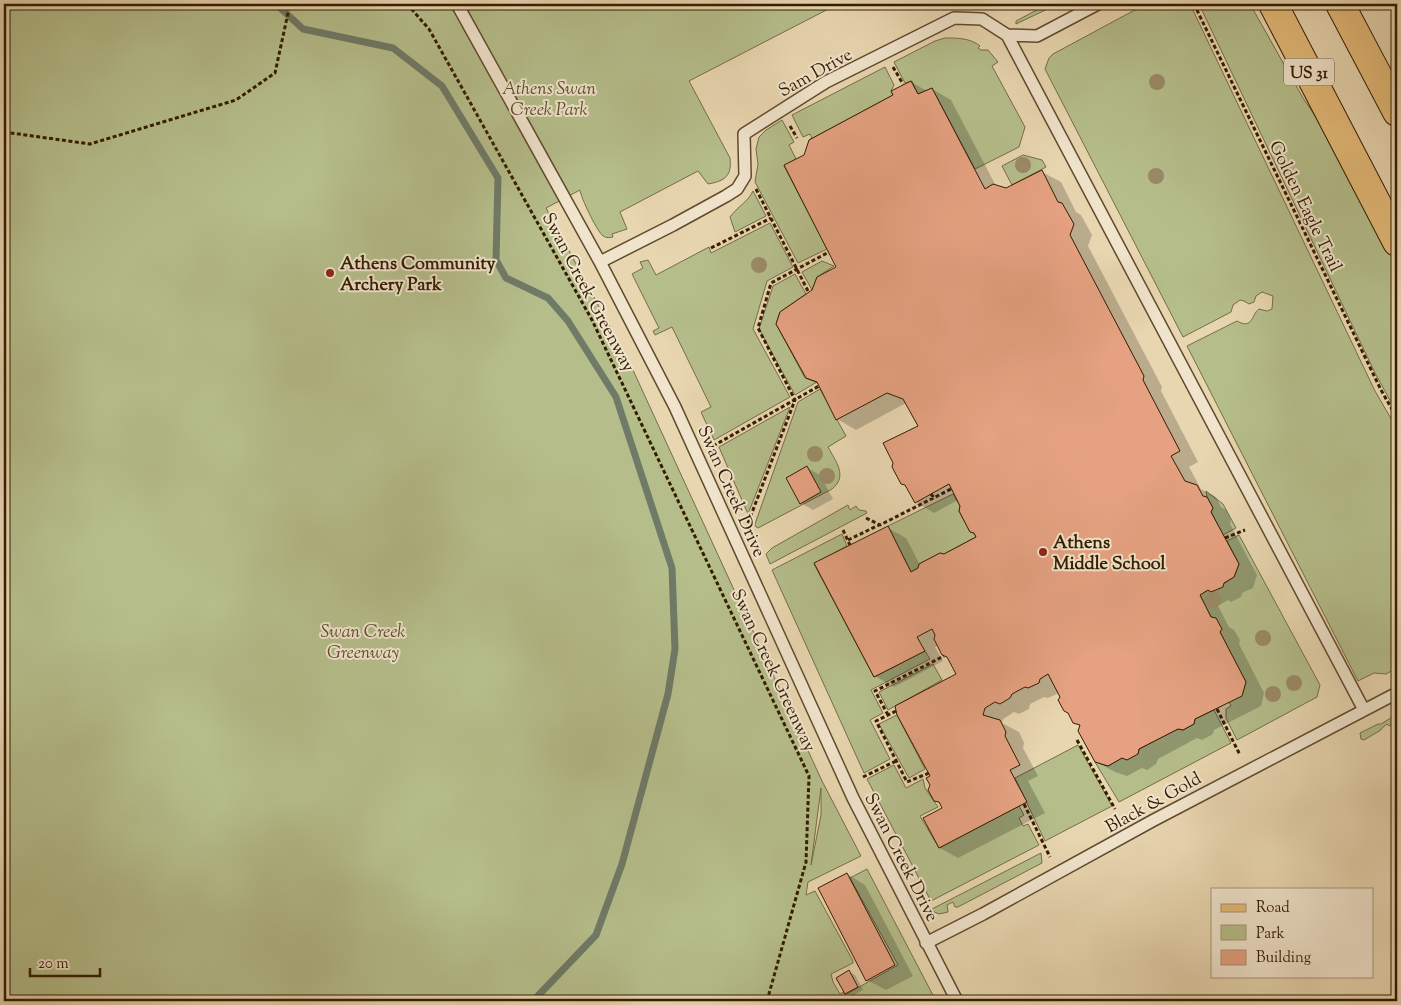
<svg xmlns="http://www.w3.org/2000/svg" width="1401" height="1005" font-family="'Sorts Mill Goudy',serif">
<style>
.green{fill:#b5be8b;stroke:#746d46;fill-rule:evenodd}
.shadow{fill:#0003}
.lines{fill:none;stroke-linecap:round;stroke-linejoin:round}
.stream{stroke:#6f7a67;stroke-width:7}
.building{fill:#e5a181;stroke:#341c00}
.service-casing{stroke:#614a2c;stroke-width:14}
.primary-casing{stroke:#341c00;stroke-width:30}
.path{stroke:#341c00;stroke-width:3;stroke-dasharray:4 2.5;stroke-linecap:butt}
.service{stroke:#f0e4cc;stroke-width:11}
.primary{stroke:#e4bb78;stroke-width:28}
.tree{fill:#9a8b66}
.poi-dot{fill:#8f2418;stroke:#f0e4cc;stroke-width:2}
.labels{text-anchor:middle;stroke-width:4;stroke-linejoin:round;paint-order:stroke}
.shield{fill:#f0e4cc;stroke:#6c583d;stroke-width:1}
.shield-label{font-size:16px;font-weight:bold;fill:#341c00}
.street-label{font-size:18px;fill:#341c00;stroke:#f0e4cc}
.park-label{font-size:18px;font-style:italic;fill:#5b4d2a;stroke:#f0e4cc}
.poi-label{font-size:18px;font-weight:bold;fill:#341c00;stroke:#f0e4cc;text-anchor:start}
</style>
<rect width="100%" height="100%" fill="#e8d6b0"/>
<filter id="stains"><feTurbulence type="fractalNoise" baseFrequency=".004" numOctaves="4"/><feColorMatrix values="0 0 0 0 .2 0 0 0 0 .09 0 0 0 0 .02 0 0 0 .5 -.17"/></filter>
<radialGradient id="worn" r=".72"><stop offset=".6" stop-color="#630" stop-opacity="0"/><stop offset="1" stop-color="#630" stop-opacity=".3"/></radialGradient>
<path class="green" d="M 4,4 L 838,4 L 689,81 L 730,158 C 732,176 725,181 708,184 L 698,171 L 620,212 L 627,229 L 612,234 L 613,237 C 609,238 605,238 602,235 C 596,229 581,198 580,190 L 546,208 L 632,368 L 822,781 L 861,856 L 808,882 L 806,895 L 815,891 L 853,961 L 853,963 L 831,974 L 833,982 L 840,994 L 843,992 L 845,995 L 898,965 L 850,878 L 867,869 L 936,1001 L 4,1001 ZM 821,788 L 821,815 L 811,865 Z
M 1048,4 L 1058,4 L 1016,24 L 1016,21 Z
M 1146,4 L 1190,4 L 1375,391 L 1397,429 L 1397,668 L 1386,674 L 1374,673 L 1358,681 L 1187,346 L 1237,321 C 1253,330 1251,315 1259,309 L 1267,311 L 1272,309 L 1273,296 L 1262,292 L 1256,296 L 1254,302 L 1249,304 L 1244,301 L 1240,300 L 1233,305 L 1231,312 L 1183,337 L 1045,69 L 1049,58 L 1053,54 Z
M 1199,4 L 1250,4 L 1303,98 L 1329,136 L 1348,169 L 1397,263 L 1397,413 L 1376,375 Z
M 945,38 C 958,38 970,38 980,46 L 978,48 L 981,50 L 988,50 L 998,62 L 992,66 L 1025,127 L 1019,147 L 975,169 L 932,88 L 918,94 L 912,81 L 905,83 L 894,62 L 935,41 Z
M 885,67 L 894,85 L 891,91 L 893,95 L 809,140 L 812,138 L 810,134 L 803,137 L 792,115 Z
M 782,120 L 794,142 L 789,145 L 796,159 L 784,166 L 827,249 L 798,263 L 755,182 L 758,164 L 756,149 L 759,137 L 766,130 Z
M 1023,155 L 1042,160 L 1046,167 L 1012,185 L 1002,166 Z
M 753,191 L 766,216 L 735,232 L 730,217 C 737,207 748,202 753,191 Z
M 770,223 L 793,267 L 767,281 L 753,329 L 790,397 L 714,440 L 701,412 L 711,407 L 672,327 L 655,335 L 653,331 L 659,328 L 632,274 L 643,268 L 640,262 L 648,260 L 656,275 L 709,247 L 711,253 Z
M 822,261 L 834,266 L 817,277 L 812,290 L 802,272 Z
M 795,274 L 806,294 L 780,312 L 776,324 L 805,378 L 817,382 L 795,395 L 759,329 L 773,286 Z
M 820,389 L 846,436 L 828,447 C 836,462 848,476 832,489 L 758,528 L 755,526 L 755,524 L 798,402 Z
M 790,407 L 748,514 L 719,447 Z
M 1206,491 L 1223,504 L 1236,528 L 1223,535 L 1211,512 L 1213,508 L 1207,497 Z
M 953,494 L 960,506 L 959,511 L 970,532 L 974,533 L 976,537 L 944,554 L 940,553 L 919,564 L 918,568 L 911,572 L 888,526 Z
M 848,505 L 850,510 L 856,506 L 859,510 L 866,511 L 867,513 L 770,564 L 766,554 L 772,548 Z
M 842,534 L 847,546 L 814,564 L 874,677 L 925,651 L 930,659 L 871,690 L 883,713 L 870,720 L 890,759 L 864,773 L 772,570 Z
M 1239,535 L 1320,685 L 1317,697 L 1237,740 L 1226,718 L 1226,709 L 1231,706 L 1229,702 L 1242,695 L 1246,682 L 1220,632 L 1221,629 L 1216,618 L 1211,617 L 1200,595 L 1208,590 L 1211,592 L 1234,577 L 1239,564 L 1227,541 Z
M 933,664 L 942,680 L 888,710 L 879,692 Z
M 1214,710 L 1231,743 L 1119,802 L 1095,762 L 1108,766 L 1122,758 L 1138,754 L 1139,749 L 1178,729 L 1183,730 L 1194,724 L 1195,719 Z
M 897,715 L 925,769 L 909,778 L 879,724 Z
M 1394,716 L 1397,718 L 1396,722 L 1389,726 L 1387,724 L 1382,728 L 1381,730 L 1364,740 L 1361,739 L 1360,733 L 1378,724 L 1381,724 Z
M 1078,745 L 1112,806 L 1045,841 L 1015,778 Z
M 894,765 L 906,788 L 923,779 L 925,788 L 938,807 L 920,816 L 939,848 L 1019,806 L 1024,815 L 1019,818 L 1023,826 L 1028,824 L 1039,845 L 931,901 L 867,779 Z
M 1041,853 L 1042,863 L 958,907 L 955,907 L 953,902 L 947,905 L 948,912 L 939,914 L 930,910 Z"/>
<path class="shadow" d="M 911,82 L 927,91 L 932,89 L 951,100 L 996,186 L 1006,190 L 1042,172 L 1061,182 L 1076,212 L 1081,215 L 1092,235 L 1088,246 L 1162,387 L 1161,391 L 1198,462 L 1189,467 L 1201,489 L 1216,497 L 1221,507 L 1226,510 L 1231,520 L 1230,524 L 1257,575 L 1253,588 L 1242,593 L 1241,597 L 1231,602 L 1228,600 L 1218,606 L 1229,627 L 1234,630 L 1240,640 L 1239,644 L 1264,693 L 1261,706 L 1214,730 L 1213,734 L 1202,740 L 1197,738 L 1158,759 L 1156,764 L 1147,770 L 1142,768 L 1127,776 L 1115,772 L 1095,761 L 1081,726 L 1074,722 L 1059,693 L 1048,698 L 1044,697 L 1030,704 L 1029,709 L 1019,714 L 1014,712 L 1003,719 L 1002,723 L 1019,732 L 1024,743 L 1023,748 L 1038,776 L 1028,781 L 1045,813 L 958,858 L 940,848 L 943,808 L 941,804 L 935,801 L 932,777 L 958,674 L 949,658 L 938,646 L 935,647 L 943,661 L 894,687 L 875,676 L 888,528 L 906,538 L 920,565 L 944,555 L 977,538 L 958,500 L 934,513 L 916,502 L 919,426 L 906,403 L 856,430 L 837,419 L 820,385 L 806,378 L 813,291 L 838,267 L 805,156 L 895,96 Z
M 807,468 L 820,475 L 833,499 L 813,510 L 801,503 Z
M 847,874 L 865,885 L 913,976 L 886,990 L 867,980 Z
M 849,972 L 855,975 L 863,990 L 852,996 L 846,993 Z"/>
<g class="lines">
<path class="stream" d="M 276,4 L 303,29 L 393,48 L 442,86 L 498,178 L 496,260 L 506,278 L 548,298 L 568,321 L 616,397 L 672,568 L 675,649 L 668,694 L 622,864 L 596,935 L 533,1001"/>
</g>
<path class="building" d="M 911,81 L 918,94 L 932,88 L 985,189 L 993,184 L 1006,188 L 1042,170 L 1058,202 L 1062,203 L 1074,224 L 1070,235 L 1144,376 L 1143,380 L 1180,451 L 1171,456 L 1185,481 L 1197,485 L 1203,496 L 1207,497 L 1213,508 L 1211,512 L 1239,564 L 1234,577 L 1224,583 L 1223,587 L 1211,592 L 1208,590 L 1200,595 L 1211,617 L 1216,618 L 1222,629 L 1220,632 L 1246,682 L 1242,696 L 1195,719 L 1194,724 L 1183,730 L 1178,729 L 1139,749 L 1138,754 L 1127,760 L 1122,758 L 1108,766 L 1095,762 L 1078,731 L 1080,725 L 1073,723 L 1068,713 L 1064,711 L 1058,700 L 1060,697 L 1048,674 L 1040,679 L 1039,683 L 1028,688 L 1025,687 L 1012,694 L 1010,698 L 1000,704 L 995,702 L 985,708 L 983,715 L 1000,720 L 1006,732 L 1005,736 L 1020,765 L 1010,770 L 1027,802 L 939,848 L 923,818 L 942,808 L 939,802 L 934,801 L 928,790 L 930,785 L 926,778 L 930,776 L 897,715 L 895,706 L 956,674 L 947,657 L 942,655 L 934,639 L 935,635 L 932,629 L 917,637 L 925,651 L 874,677 L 814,563 L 888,526 L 911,572 L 918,568 L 919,564 L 940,553 L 944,554 L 976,537 L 974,533 L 970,532 L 959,511 L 960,506 L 949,484 L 915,503 L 905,485 L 901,484 L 892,467 L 893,463 L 883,443 L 918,426 L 903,399 L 887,393 L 836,420 L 817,382 L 806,378 L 776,324 L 780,312 L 812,290 L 817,277 L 836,267 L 784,165 L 804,155 L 809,140 L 893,95 L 891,91 Z
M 807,466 L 821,492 L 800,504 L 786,478 Z
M 847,873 L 895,965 L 866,981 L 818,888 Z
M 849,970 L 858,987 L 845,994 L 836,978 Z"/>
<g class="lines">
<defs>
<path id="service" d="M 457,4 L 600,262 L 675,407 L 853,798 L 957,1001
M 1007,35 L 1364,710
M 600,262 L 673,225 L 726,196 L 737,189 L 745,176 L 744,134 L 826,82 L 954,18 L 982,19 L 1007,35 L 1037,36 L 1098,4
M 926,943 L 983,914 L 1154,820 L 1397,693"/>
<path id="primary" d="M 1273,4 L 1397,242
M 1340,4 L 1397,112"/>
</defs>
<use href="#service" class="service-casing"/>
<use href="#primary" class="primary-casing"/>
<path class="path" d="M 407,4 L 429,29 L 592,320 L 809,776 L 806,862 L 767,1001
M 1194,4 L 1381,390 L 1397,418
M 626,8 L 631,4
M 893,67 L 903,84
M 790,126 L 797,138
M 4,132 L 90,144 L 236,100 L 275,73 L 290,4
M 756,189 L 809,293
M 711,248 L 771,218
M 713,446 L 819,386
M 931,494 L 934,498
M 866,518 L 880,525 L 951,489
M 748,523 L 795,400 L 758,328 L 771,283 L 829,252
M 843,530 L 850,545
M 1225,538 L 1245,530
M 848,540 L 879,525
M 1217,709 L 1240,755
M 896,711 L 876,721 L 907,782 L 929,773
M 888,715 L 875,691 L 944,656
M 1077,740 L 1115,809
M 863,777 L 896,761
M 1024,804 L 1050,857"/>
<use href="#service" class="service"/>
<use href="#primary" class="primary"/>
</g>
<g class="tree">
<circle cx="1157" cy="82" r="8"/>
<circle cx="1023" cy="165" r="8"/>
<circle cx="1156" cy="176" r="8"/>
<circle cx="759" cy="265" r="8"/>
<circle cx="815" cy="454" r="8"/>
<circle cx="827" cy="476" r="8"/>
<circle cx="1213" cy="600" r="8"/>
<circle cx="1263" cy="638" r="8"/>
<circle cx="1294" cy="683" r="8"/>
<circle cx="1273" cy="694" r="8"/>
</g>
<g class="poi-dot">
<circle cx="330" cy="273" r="5"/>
<circle cx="1043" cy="552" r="5"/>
</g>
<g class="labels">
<rect class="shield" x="1284" y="58.5" width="50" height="27" rx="4"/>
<g class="shield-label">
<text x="1309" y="78">US 31</text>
</g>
<g class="street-label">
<text transform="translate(815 72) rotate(-29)" y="6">Sam Drive</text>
<text transform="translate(1306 206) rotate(64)" y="6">Golden Eagle Trail</text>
<text transform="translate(589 292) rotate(62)" y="6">Swan Creek Greenway</text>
<text transform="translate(732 491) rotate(66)" y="6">Swan Creek Drive</text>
<text transform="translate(774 670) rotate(65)" y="6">Swan Creek Greenway</text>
<text transform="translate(1153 802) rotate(-29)" y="6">Black &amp; Gold</text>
<text transform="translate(902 857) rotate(63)" y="6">Swan Creek Drive</text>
</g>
<g class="park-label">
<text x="549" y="94">Athens Swan<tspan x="549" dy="21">Creek Park</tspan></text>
<text x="363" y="637">Swan Creek<tspan x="363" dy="21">Greenway</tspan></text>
</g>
<g class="poi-label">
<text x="340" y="269">Athens Community<tspan x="340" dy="21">Archery Park</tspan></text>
<text x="1053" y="548">Athens<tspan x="1053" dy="21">Middle School</tspan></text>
</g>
</g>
<rect width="1401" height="1005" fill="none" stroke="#e8d6b0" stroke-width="20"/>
<rect x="5" y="5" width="1391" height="995" fill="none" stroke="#341c00" stroke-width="2.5"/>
<rect x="10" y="10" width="1381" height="985" fill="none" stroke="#341c00"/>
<rect x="1211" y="888" width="162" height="90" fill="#f0e4cc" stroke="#a5947a"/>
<rect x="1221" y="904" width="25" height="8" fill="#e4bb78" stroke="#a5947a"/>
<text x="1256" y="912" font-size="15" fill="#341c00">Road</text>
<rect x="1221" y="925" width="25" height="15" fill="#b5be8b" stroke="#a5947a"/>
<text x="1256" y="938" font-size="15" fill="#341c00">Park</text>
<rect x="1221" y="950" width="25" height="15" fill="#e5a181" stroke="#a5947a"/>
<text x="1256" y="962" font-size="15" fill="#341c00">Building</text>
<path d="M30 968v8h70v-8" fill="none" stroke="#341c00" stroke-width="2.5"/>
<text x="38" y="968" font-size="15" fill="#341c00" stroke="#f0e4cc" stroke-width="4" paint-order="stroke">20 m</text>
<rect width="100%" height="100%" filter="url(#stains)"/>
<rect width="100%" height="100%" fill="url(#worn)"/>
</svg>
